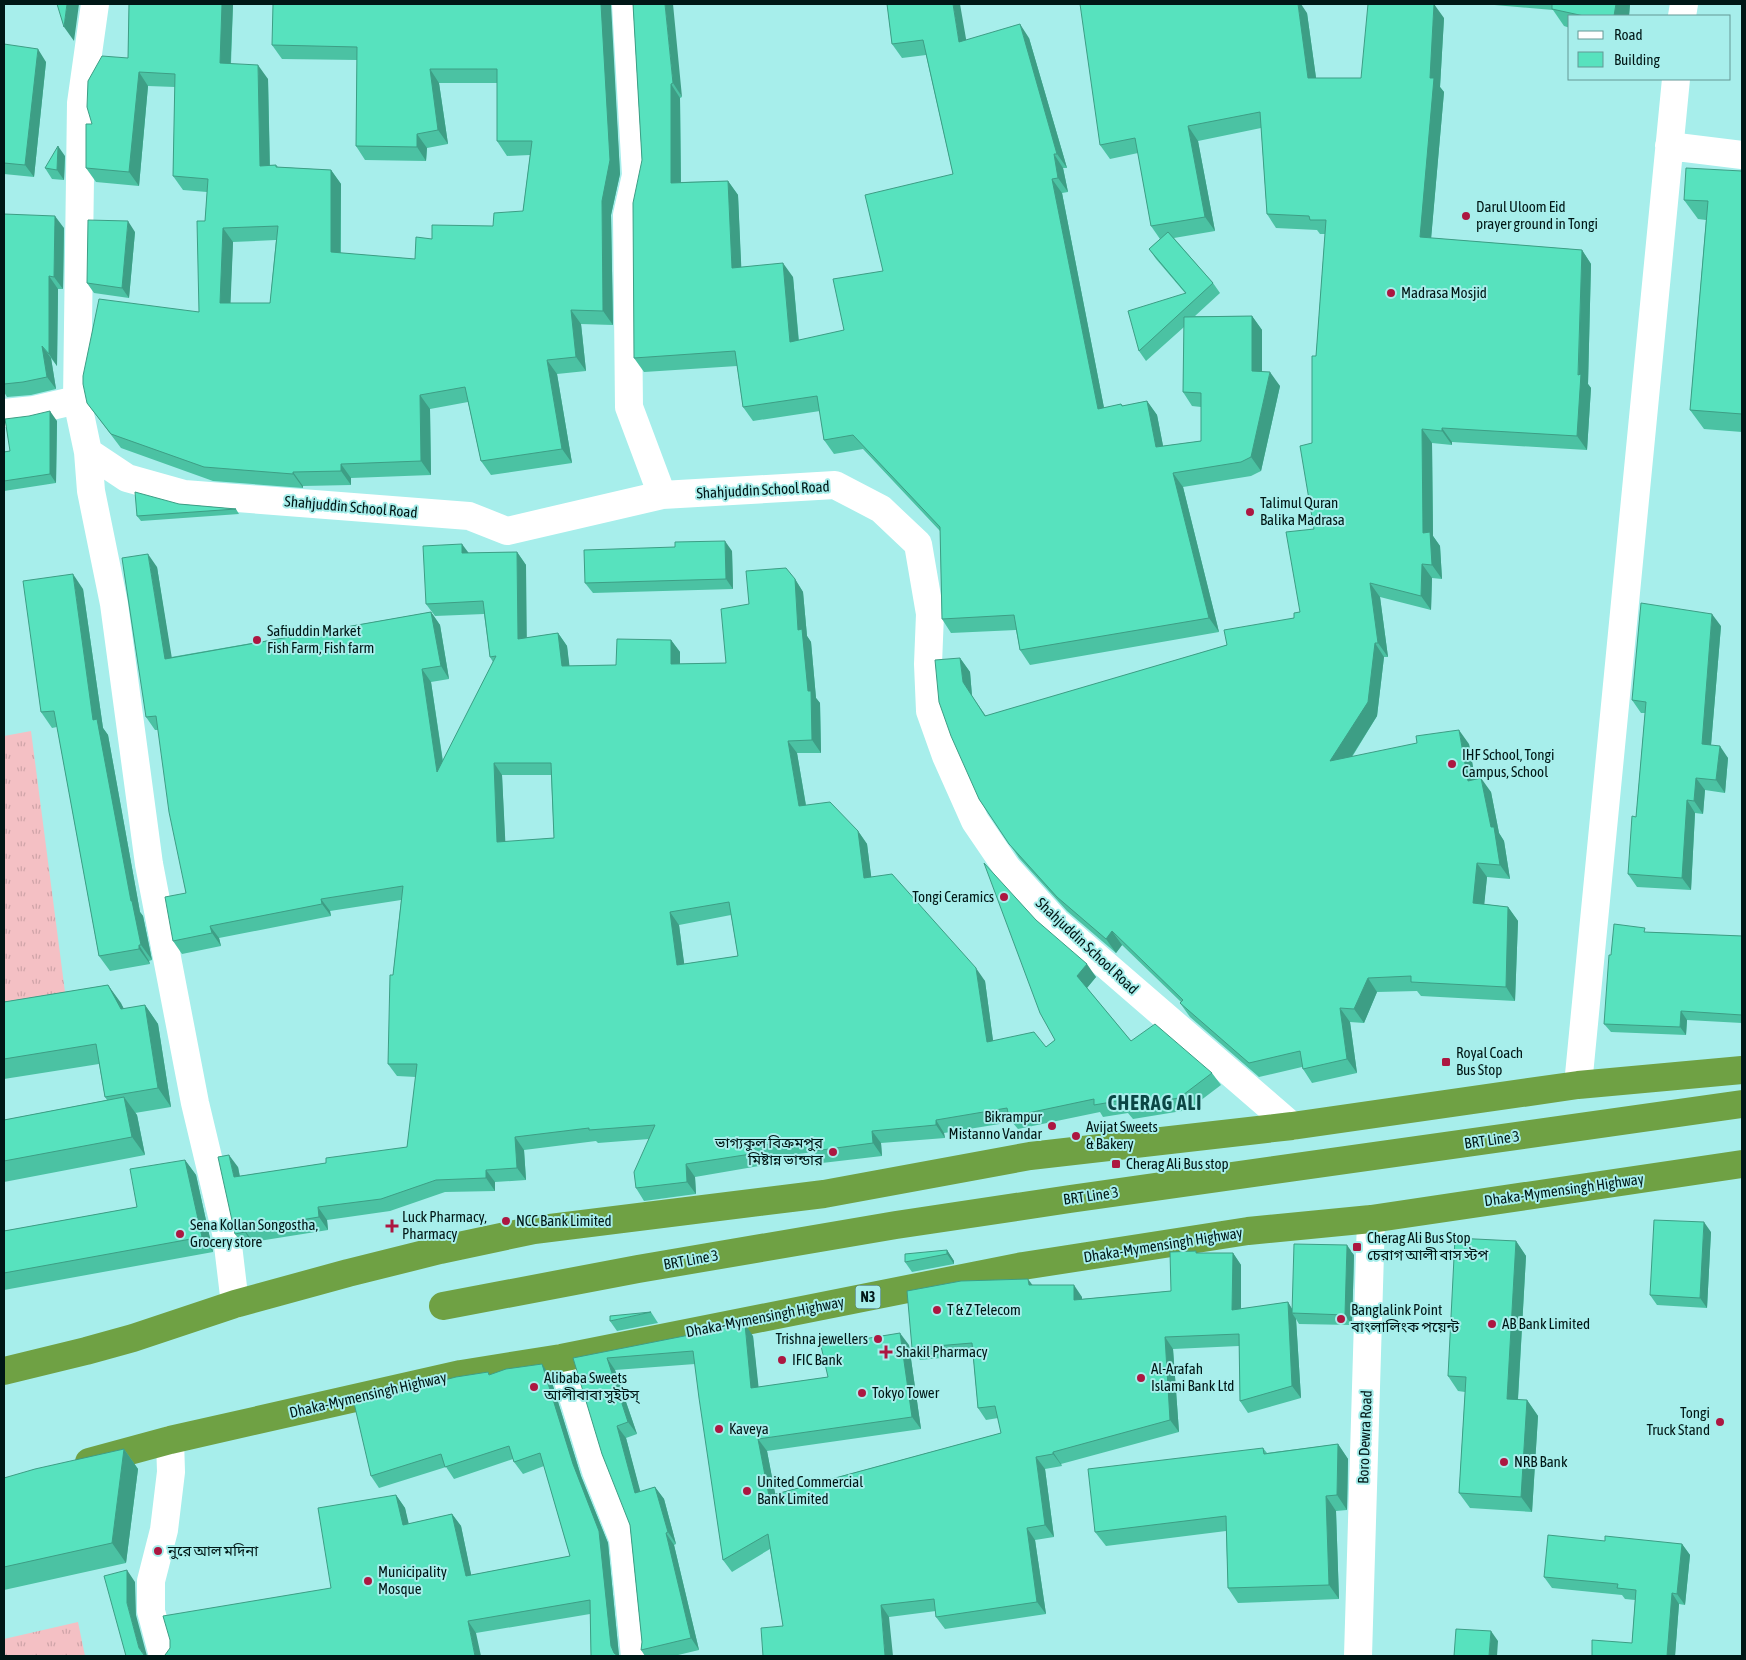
<svg xmlns="http://www.w3.org/2000/svg" width="1746" height="1660" font-family="'Asap Condensed','Noto Sans Bengali',sans-serif">
<style>
.grass{fill:url(#grass-tufts)}
.lines{fill:none;stroke-linecap:round;stroke-linejoin:round}
.minor{stroke:#fff;stroke-width:28}
.highway{stroke:#6fa144;stroke-width:28}
.wall{fill:#4bc2a3;fill-rule:evenodd}
.shaded-wall{fill:#3d9e85}
.building{fill:#57e2be;stroke:#3d9e85;fill-rule:evenodd}
.poi-dot{fill:#ac1741;stroke:#a7eeeb;stroke-width:2}
.labels{text-anchor:middle;stroke-width:4;stroke-linejoin:round;paint-order:stroke}
.shield{fill:#a7eeeb;stroke:#325856;stroke-width:1}
.shield-label{font-size:14px;font-weight:bold;fill:#001716}
.poi-label{font-size:15px;fill:#001716;stroke:#a7eeeb;text-anchor:start}
.street-label{font-size:15px;fill:#001716;stroke:#a7eeeb}
.district-label{font-size:20px;font-weight:bold;letter-spacing:1px;fill:#0b4645;stroke:#a7eeeb}
</style>
<defs>
<pattern id="grass-tufts" width="24" height="20" patternUnits="userSpaceOnUse" patternTransform="scale(1.25)"><rect width="24" height="20" fill="#f4c0c4"/><path d="M3 7l-1-3M5 7V3M7 7l1-3M15 17l-1-3M17 17v-4M19 17l1-3" fill="none" stroke="#cfa4a8"/></pattern>
</defs>
<rect width="100%" height="100%" fill="#a7eeeb"/>
<path class="grass" d="M 31,731 L 65,992 L 4,1002 L 4,736 Z
M 78,1622 L 85,1656 L 4,1656 L 4,1639 Z"/>
<g class="lines">
<path class="minor" d="M 95,4 L 81,103 L 77,400 L 88,452 L 91,491 L 114,604 L 149,864 L 195,1103 L 227,1237 L 235,1304
M 626,4 L 636,175 L 627,215 L 629,407 L 662,495
M 1682,16 L 1684,4
M 1669,146 L 1742,155
M 4,413 L 34,410 L 77,400
M 88,452 L 127,478 L 184,494 L 469,516 L 507,531 L 662,495 L 835,485 L 881,509 L 918,544 L 930,614 L 928,664 L 930,711 L 946,756 L 975,821 L 1007,868 L 1056,922 L 1292,1126
M 1578,1085 L 1676,79
M 561,1358 L 596,1471 L 623,1539 L 635,1656
M 163,1656 L 151,1611 L 151,1581 L 164,1530 L 171,1472 L 170,1440
M 1358,1656 L 1371,1219"/>
<path class="highway" d="M 443,1306 L 638,1269 L 896,1225 L 1070,1199 L 1742,1104
M 4,1371 L 86,1351 L 133,1338 L 235,1304 L 348,1273 L 440,1250 L 534,1230 L 824,1194 L 1030,1156 L 1292,1126 L 1578,1085 L 1742,1070
M 89,1462 L 170,1440 L 461,1374 L 561,1358 L 1023,1266 L 1248,1231 L 1371,1219 L 1742,1164"/>
</g>
<path class="wall" d="M 129,4 L 233,4 L 231,64 L 268,79 L 270,166 L 276,165 L 278,167 L 331,170 L 341,184 L 341,253 L 415,259 L 432,239 L 493,226 L 523,211 L 530,155 L 507,156 L 497,141 L 497,83 L 439,83 L 448,144 L 427,148 L 426,161 L 365,160 L 356,146 L 357,60 L 282,59 L 272,45 L 610,5 L 620,174 L 611,215 L 613,325 L 581,324 L 586,371 L 557,374 L 572,463 L 491,475 L 481,461 L 468,402 L 430,409 L 431,475 L 351,478 L 351,485 L 303,486 L 303,488 L 213,481 L 121,448 L 87,403 L 199,312 L 207,192 L 183,190 L 173,176 L 175,87 L 148,86 L 139,186 L 96,182 L 86,168 L 92,124 L 128,58 ZM 276,240 L 270,303 L 230,303 L 233,242 Z
M 633,4 L 682,97 L 680,98 L 681,182 L 728,181 L 738,195 L 741,267 L 793,277 L 799,341 L 844,330 L 883,271 L 953,174 L 926,55 L 902,58 L 892,44 L 887,4 L 966,40 L 1029,38 L 1067,168 L 1063,168 L 1068,192 L 1062,193 L 1104,408 L 1121,404 L 1123,406 L 1147,401 L 1157,415 L 1163,446 L 1201,441 L 1201,407 L 1192,406 L 1183,392 L 1184,327 L 1146,361 L 1139,351 L 1185,293 L 1156,259 L 1149,249 L 1160,239 L 1151,226 L 1138,153 L 1110,159 L 1100,145 L 1307,13 L 1316,78 L 1361,78 L 1444,18 L 1440,87 L 1444,92 L 1431,238 L 1582,250 L 1591,264 L 1588,384 L 1591,388 L 1587,450 L 1452,442 L 1452,445 L 1432,443 L 1433,536 L 1440,546 L 1442,579 L 1432,578 L 1431,610 L 1380,597 L 1388,657 L 1384,657 L 1377,716 L 1352,757 L 1469,744 L 1475,780 L 1491,792 L 1499,833 L 1504,841 L 1510,879 L 1487,877 L 1484,904 L 1508,907 L 1518,921 L 1515,1001 L 1421,996 L 1417,991 L 1377,992 L 1364,1023 L 1350,1022 L 1357,1073 L 1312,1083 L 1303,1069 L 1302,1067 L 1259,1077 L 1190,1017 L 1180,1003 L 1181,1002 L 1122,945 L 1116,953 L 1067,911 L 1019,858 L 979,799 L 960,658 L 970,672 L 972,696 L 986,716 L 1227,645 L 1294,618 L 1300,612 L 1314,529 L 1312,443 L 1316,356 L 1325,234 L 1320,234 L 1317,230 L 1276,228 L 1267,214 L 1261,128 L 1198,141 L 1215,231 L 1174,238 L 1213,283 L 1220,293 L 1195,316 L 1252,316 L 1262,330 L 1262,372 L 1280,386 L 1261,471 L 1251,476 L 1183,487 L 1219,632 L 1030,665 L 1020,650 L 1016,630 L 951,633 L 942,619 L 940,531 L 863,449 L 834,454 L 824,440 L 820,411 L 753,421 L 743,407 L 737,366 L 644,372 L 634,358 L 642,160 Z
M 1483,4 L 1630,4 L 1629,16 L 1570,16 L 1570,28 L 1564,26 L 1553,10 Z
M 4,44 L 46,62 L 34,177 L 4,174 Z
M 65,156 L 64,180 L 52,179 L 45,168 Z
M 1742,171 L 1742,432 L 1704,429 L 1690,410 L 1706,220 L 1698,219 L 1684,200 Z
M 4,214 L 64,228 L 63,289 L 58,289 L 57,366 L 51,358 L 56,389 L 31,395 L 7,397 L 4,392 Z
M 135,232 L 129,298 L 94,293 L 87,283 Z
M 57,421 L 56,483 L 4,491 L 4,452 L 10,451 Z
M 179,504 L 236,509 L 239,514 L 141,521 L 137,516 Z
M 675,547 L 732,551 L 733,589 L 593,593 L 585,583 Z
M 517,552 L 526,565 L 526,638 L 558,633 L 567,646 L 569,666 L 616,665 L 671,640 L 680,652 L 680,664 L 726,663 L 749,604 L 795,579 L 803,592 L 807,636 L 811,642 L 816,698 L 820,703 L 821,753 L 797,753 L 806,805 L 858,831 L 867,844 L 871,877 L 985,981 L 993,1041 L 1046,1047 L 1055,1040 L 1036,920 L 1096,977 L 1087,988 L 1131,1041 L 1212,1073 L 1221,1085 L 1188,1110 L 1133,1119 L 1128,1113 L 1103,1117 L 1100,1112 L 1018,1129 L 1012,1122 L 944,1133 L 945,1138 L 881,1143 L 882,1156 L 822,1163 L 814,1152 L 758,1159 L 759,1166 L 695,1177 L 696,1194 L 644,1201 L 636,1188 L 649,1139 L 598,1143 L 596,1141 L 524,1150 L 526,1180 L 495,1182 L 495,1191 L 445,1192 L 390,1211 L 327,1220 L 328,1230 L 253,1242 L 253,1245 L 244,1247 L 235,1234 L 238,1167 L 240,1176 L 326,1163 L 407,1147 L 416,1077 L 397,1076 L 388,1064 L 393,975 L 401,900 L 330,911 L 331,916 L 219,938 L 221,946 L 182,954 L 173,941 L 186,893 L 158,730 L 155,730 L 146,717 L 157,567 L 171,657 L 431,612 L 440,625 L 449,679 L 431,682 L 443,761 L 493,662 L 490,657 L 484,614 L 435,616 L 426,604 L 469,553 ZM 502,775 L 551,775 L 554,838 L 505,842 ZM 731,915 L 738,956 L 684,964 L 679,925 Z
M 83,589 L 103,728 L 108,735 L 140,912 L 143,916 L 152,960 L 149,961 L 150,964 L 110,971 L 99,956 L 57,727 L 52,728 L 41,712 Z
M 1721,626 L 1711,745 L 1728,758 L 1725,793 L 1705,790 L 1703,814 L 1695,813 L 1691,890 L 1637,887 L 1628,874 L 1636,817 L 1645,713 L 1641,713 L 1632,700 Z
M 1648,932 L 1742,936 L 1742,1023 L 1687,1020 L 1686,1035 L 1611,1032 L 1604,1024 L 1611,955 Z
M 108,985 L 124,1009 L 145,1005 L 158,1024 L 171,1107 L 135,1113 L 137,1115 L 145,1155 L 4,1182 L 4,1120 L 107,1100 L 105,1097 L 99,1064 L 4,1079 L 4,1002 Z
M 185,1160 L 196,1175 L 213,1252 L 4,1290 L 4,1231 L 137,1207 Z
M 1711,1232 L 1707,1308 L 1657,1305 L 1650,1295 Z
M 1516,1241 L 1526,1256 L 1518,1400 L 1527,1400 L 1538,1416 L 1532,1512 L 1470,1508 L 1459,1493 L 1465,1392 L 1458,1391 L 1448,1376 Z
M 947,1250 L 954,1261 L 954,1264 L 912,1272 L 905,1262 Z
M 1198,1253 L 1233,1253 L 1241,1265 L 1241,1309 L 1288,1302 L 1292,1309 L 1354,1255 L 1352,1325 L 1299,1324 L 1296,1319 L 1301,1398 L 1248,1413 L 1240,1401 L 1239,1346 L 1173,1349 L 1179,1432 L 1061,1464 L 1062,1466 L 1045,1469 L 1054,1537 L 1035,1540 L 1046,1614 L 945,1629 L 936,1617 L 936,1611 L 889,1617 L 783,1626 L 770,1549 L 732,1572 L 723,1560 L 695,1364 L 615,1370 L 637,1434 L 626,1438 L 640,1492 L 655,1487 L 664,1499 L 676,1544 L 674,1545 L 699,1650 L 674,1656 L 645,1656 L 641,1650 L 642,1642 L 630,1525 L 573,1358 L 753,1336 L 758,1387 L 828,1377 L 909,1345 L 921,1429 L 767,1451 L 775,1494 L 1001,1433 L 998,1418 L 986,1420 L 978,1408 L 973,1355 L 920,1360 L 912,1348 L 1033,1285 L 1082,1297 L 1082,1299 L 1171,1291 Z
M 651,1312 L 658,1323 L 617,1331 L 610,1321 Z
M 488,1372 L 489,1374 L 550,1376 L 581,1476 L 608,1543 L 619,1656 L 591,1656 L 590,1614 L 476,1633 L 331,1588 L 396,1495 L 405,1508 L 408,1524 L 452,1514 L 461,1526 L 471,1575 L 570,1556 L 544,1466 L 523,1474 L 514,1462 L 513,1459 L 454,1479 L 446,1467 L 379,1488 L 371,1476 Z
M 1338,1444 L 1348,1459 L 1347,1510 L 1336,1511 L 1339,1599 L 1238,1603 L 1228,1588 L 1226,1531 L 1106,1546 L 1095,1532 L 1263,1448 L 1267,1453 Z
M 124,1449 L 138,1469 L 126,1563 L 4,1590 L 4,1478 Z
M 1605,1541 L 1682,1544 L 1690,1555 L 1685,1605 L 1679,1604 L 1675,1656 L 1592,1656 L 1632,1643 L 1635,1600 L 1625,1599 L 1622,1595 L 1552,1588 L 1544,1577 Z"/>
<path class="shaded-wall" d="M 67,4 L 79,4 L 74,41 L 64,27 Z
M 222,4 L 233,4 L 230,77 L 220,63 Z
M 601,4 L 611,4 L 620,174 L 611,215 L 613,325 L 603,311 L 602,201 Z
M 665,4 L 673,4 L 682,97 L 673,83 Z
M 953,4 L 960,4 L 969,56 L 959,42 Z
M 1298,4 L 1301,4 L 1307,13 L 1318,92 L 1308,78 Z
M 1434,4 L 1444,18 L 1440,87 L 1444,92 L 1430,251 L 1420,237 Z
M 1616,4 L 1630,4 L 1629,16 L 1614,16 Z
M 1020,24 L 1029,38 L 1067,168 L 1057,154 Z
M 38,49 L 46,62 L 34,177 L 25,165 Z
M 258,65 L 268,79 L 270,180 L 260,166 Z
M 430,69 L 439,83 L 448,144 L 438,130 Z
M 139,72 L 148,86 L 139,186 L 129,172 Z
M 671,84 L 680,98 L 681,197 L 671,183 Z
M 1188,126 L 1198,141 L 1215,231 L 1205,217 Z
M 417,134 L 427,148 L 426,161 L 417,147 Z
M 58,146 L 65,156 L 64,180 L 57,170 Z
M 1054,154 L 1063,168 L 1068,192 L 1058,178 Z
M 331,170 L 341,184 L 340,266 L 331,252 Z
M 1052,179 L 1062,193 L 1107,423 L 1098,409 Z
M 728,181 L 738,195 L 742,282 L 732,268 Z
M 55,216 L 64,228 L 63,289 L 54,277 Z
M 128,221 L 135,232 L 129,298 L 122,288 Z
M 223,228 L 233,242 L 230,317 L 220,303 Z
M 1582,250 L 1591,264 L 1588,384 L 1591,388 L 1587,450 L 1577,436 Z
M 783,263 L 793,277 L 800,357 L 790,342 Z
M 49,276 L 58,289 L 57,366 L 49,354 Z
M 571,310 L 581,324 L 586,371 L 576,357 Z
M 1252,316 L 1262,330 L 1262,385 L 1252,371 Z
M 42,346 L 51,358 L 56,389 L 47,377 Z
M 547,360 L 557,374 L 572,463 L 562,449 Z
M 1270,372 L 1280,386 L 1261,471 L 1251,457 Z
M 420,395 L 430,409 L 431,475 L 421,461 Z
M 1147,401 L 1157,415 L 1166,461 L 1156,447 Z
M 50,411 L 57,421 L 56,483 L 50,474 Z
M 1442,428 L 1452,442 L 1452,445 L 1442,431 Z
M 1422,429 L 1432,443 L 1433,536 L 1440,546 L 1442,579 L 1432,565 L 1423,533 Z
M 341,464 L 351,478 L 351,485 L 341,471 Z
M 293,472 L 303,486 L 303,488 L 293,474 Z
M 1173,473 L 1183,487 L 1219,632 L 1209,618 Z
M 725,541 L 732,551 L 733,589 L 726,579 Z
M 462,544 L 471,556 L 462,553 Z
M 517,552 L 526,565 L 527,652 L 518,639 Z
M 148,554 L 157,567 L 174,671 L 165,659 Z
M 1422,564 L 1432,578 L 1431,610 L 1421,596 Z
M 73,574 L 83,589 L 103,728 L 108,735 L 140,912 L 143,916 L 152,960 L 141,945 L 131,901 L 93,720 Z
M 795,579 L 803,592 L 807,636 L 811,642 L 816,698 L 820,703 L 821,753 L 812,740 L 808,691 L 798,630 Z
M 1370,583 L 1380,597 L 1388,657 L 1378,643 Z
M 431,612 L 440,625 L 449,679 L 441,666 Z
M 1712,614 L 1721,626 L 1710,757 L 1702,744 Z
M 558,633 L 567,646 L 571,678 L 562,666 Z
M 671,640 L 680,652 L 680,676 L 671,664 Z
M 1375,643 L 1384,657 L 1377,716 L 1340,775 L 1330,761 Z
M 960,658 L 970,672 L 972,696 L 963,682 Z
M 422,669 L 431,682 L 446,784 L 437,772 Z
M 1459,730 L 1469,744 L 1478,795 L 1468,781 Z
M 788,741 L 797,753 L 808,818 L 799,806 Z
M 1720,746 L 1728,758 L 1725,793 L 1716,780 Z
M 494,763 L 502,775 L 506,855 L 497,842 Z
M 1481,778 L 1491,792 L 1499,833 L 1504,841 L 1510,879 L 1500,865 L 1491,827 Z
M 1696,778 L 1705,790 L 1703,814 L 1694,801 Z
M 1687,800 L 1695,813 L 1691,890 L 1682,878 Z
M 858,831 L 867,844 L 873,890 L 864,878 Z
M 1477,863 L 1487,877 L 1483,917 L 1473,903 Z
M 321,899 L 330,911 L 331,916 L 322,904 Z
M 1508,907 L 1518,921 L 1515,1001 L 1506,987 Z
M 670,912 L 679,925 L 686,977 L 677,965 Z
M 210,926 L 219,938 L 221,946 L 212,933 Z
M 1112,931 L 1122,945 L 1116,953 L 1106,939 Z
M 139,945 L 149,961 L 150,964 L 139,949 Z
M 1087,964 L 1096,977 L 1086,989 L 1077,976 Z
M 976,968 L 985,981 L 995,1055 L 987,1042 Z
M 1368,978 L 1377,992 L 1364,1023 L 1354,1009 Z
M 108,985 L 121,1003 L 133,1027 L 121,1009 Z
M 145,1005 L 158,1024 L 171,1107 L 158,1088 Z
M 1340,1008 L 1350,1022 L 1357,1073 L 1347,1059 Z
M 1681,1011 L 1687,1020 L 1686,1035 L 1680,1027 Z
M 124,1097 L 137,1115 L 145,1155 L 132,1137 Z
M 936,1120 L 944,1133 L 945,1138 L 936,1125 Z
M 872,1131 L 881,1143 L 882,1156 L 873,1143 Z
M 515,1137 L 524,1150 L 526,1180 L 517,1168 Z
M 750,1147 L 758,1159 L 759,1166 L 751,1154 Z
M 229,1155 L 238,1167 L 242,1190 L 234,1177 Z
M 185,1160 L 196,1175 L 213,1252 L 202,1237 Z
M 686,1164 L 695,1177 L 696,1194 L 687,1182 Z
M 486,1170 L 495,1182 L 495,1191 L 486,1178 Z
M 318,1207 L 327,1220 L 328,1230 L 319,1217 Z
M 1704,1222 L 1711,1232 L 1707,1308 L 1700,1298 Z
M 244,1229 L 253,1242 L 253,1245 L 245,1232 Z
M 1516,1241 L 1526,1256 L 1517,1414 L 1507,1399 Z
M 1347,1245 L 1354,1255 L 1352,1325 L 1345,1315 Z
M 947,1250 L 954,1261 L 954,1264 L 947,1254 Z
M 1233,1253 L 1241,1265 L 1241,1322 L 1232,1310 Z
M 1028,1279 L 1037,1291 L 1029,1285 Z
M 1074,1285 L 1082,1297 L 1082,1312 L 1074,1300 Z
M 1288,1302 L 1295,1314 L 1292,1313 L 1296,1319 L 1301,1398 L 1292,1386 Z
M 745,1324 L 753,1336 L 760,1400 L 751,1388 Z
M 900,1333 L 909,1345 L 921,1429 L 912,1417 Z
M 1165,1337 L 1173,1349 L 1179,1432 L 1170,1420 Z
M 607,1358 L 615,1370 L 637,1434 L 628,1422 Z
M 542,1364 L 550,1376 L 581,1476 L 608,1543 L 619,1656 L 616,1656 L 614,1653 L 611,1646 Z
M 1527,1400 L 1538,1416 L 1532,1512 L 1521,1497 Z
M 617,1426 L 626,1438 L 644,1505 L 635,1493 Z
M 758,1439 L 767,1451 L 778,1508 L 769,1496 Z
M 1338,1444 L 1348,1459 L 1347,1510 L 1337,1495 Z
M 124,1449 L 138,1469 L 126,1563 L 112,1543 Z
M 1053,1452 L 1061,1464 L 1062,1466 L 1053,1454 Z
M 1036,1457 L 1045,1469 L 1054,1537 L 1045,1525 Z
M 655,1487 L 664,1499 L 676,1544 L 668,1532 Z
M 396,1495 L 405,1508 L 412,1537 L 403,1525 Z
M 1326,1496 L 1336,1511 L 1339,1599 L 1329,1585 Z
M 452,1514 L 461,1526 L 474,1588 L 466,1576 Z
M 1027,1528 L 1035,1540 L 1046,1614 L 1037,1602 Z
M 666,1533 L 674,1545 L 699,1650 L 691,1638 Z
M 1682,1544 L 1690,1555 L 1685,1605 L 1677,1594 Z
M 127,1570 L 135,1582 L 136,1615 L 147,1656 L 145,1656 L 139,1648 L 127,1603 Z
M 1672,1593 L 1679,1604 L 1675,1656 L 1667,1656 Z
M 881,1605 L 889,1617 L 893,1656 L 885,1656 Z
M 468,1621 L 476,1633 L 481,1656 L 475,1656 Z
M 1491,1631 L 1498,1641 L 1497,1656 L 1489,1656 Z"/>
<path class="building" d="M 57,4 L 67,4 L 64,27 Z
M 129,4 L 222,4 L 220,63 L 258,65 L 260,166 L 276,165 L 276,167 L 331,170 L 331,252 L 415,259 L 416,237 L 432,239 L 432,225 L 493,226 L 494,213 L 523,211 L 532,141 L 497,141 L 497,69 L 430,69 L 438,130 L 417,134 L 417,147 L 356,146 L 357,47 L 272,45 L 273,4 L 601,4 L 610,160 L 602,201 L 603,311 L 571,310 L 576,357 L 547,360 L 562,449 L 481,461 L 465,387 L 420,395 L 421,461 L 341,464 L 341,471 L 293,472 L 293,474 L 204,467 L 111,434 L 87,403 L 83,384 L 83,376 L 99,299 L 199,312 L 197,221 L 205,221 L 208,179 L 173,176 L 175,74 L 139,72 L 129,172 L 86,168 L 86,124 L 92,124 L 87,107 L 88,81 L 102,56 L 128,58 ZM 278,226 L 270,303 L 220,303 L 223,228 Z
M 633,4 L 665,4 L 673,83 L 671,84 L 671,183 L 728,181 L 732,268 L 783,263 L 790,342 L 844,330 L 833,279 L 883,271 L 865,195 L 953,174 L 923,40 L 892,44 L 887,4 L 953,4 L 959,42 L 1020,24 L 1057,154 L 1054,154 L 1058,178 L 1052,179 L 1098,409 L 1121,404 L 1122,406 L 1147,401 L 1156,447 L 1201,441 L 1201,393 L 1183,392 L 1184,317 L 1252,316 L 1252,371 L 1270,372 L 1251,457 L 1241,462 L 1173,473 L 1209,618 L 1020,650 L 1014,615 L 942,619 L 940,527 L 853,435 L 824,440 L 817,396 L 743,407 L 735,351 L 634,358 L 633,203 L 642,160 Z
M 1080,4 L 1298,4 L 1308,78 L 1361,78 L 1368,4 L 1434,4 L 1430,78 L 1434,78 L 1420,237 L 1582,250 L 1578,375 L 1581,374 L 1577,436 L 1442,428 L 1442,431 L 1422,429 L 1423,533 L 1430,532 L 1432,565 L 1422,564 L 1421,596 L 1370,583 L 1378,643 L 1375,643 L 1368,702 L 1330,761 L 1417,743 L 1416,736 L 1459,730 L 1468,781 L 1481,778 L 1491,827 L 1494,827 L 1500,865 L 1477,863 L 1473,903 L 1508,907 L 1506,987 L 1411,982 L 1411,976 L 1368,978 L 1354,1009 L 1340,1008 L 1347,1059 L 1303,1069 L 1300,1051 L 1249,1063 L 1180,1003 L 1183,1000 L 1112,931 L 1106,939 L 1057,897 L 1009,844 L 979,799 L 951,736 L 939,702 L 935,660 L 960,658 L 963,682 L 985,716 L 1227,645 L 1224,630 L 1294,618 L 1294,613 L 1300,612 L 1286,532 L 1314,529 L 1300,446 L 1312,443 L 1312,356 L 1316,356 L 1326,220 L 1310,220 L 1309,216 L 1267,214 L 1260,112 L 1188,126 L 1205,217 L 1151,226 L 1135,138 L 1100,145 Z
M 1552,4 L 1616,4 L 1614,16 L 1584,16 L 1552,9 Z
M 4,44 L 38,49 L 25,165 L 4,163 Z
M 58,146 L 57,170 L 45,168 Z
M 1686,168 L 1742,171 L 1742,414 L 1690,410 L 1708,201 L 1684,200 Z
M 4,214 L 55,216 L 54,277 L 49,276 L 49,354 L 42,346 L 47,377 L 23,382 L 4,384 Z
M 88,220 L 128,221 L 122,288 L 87,283 Z
M 1168,232 L 1213,283 L 1139,351 L 1128,311 L 1186,293 L 1149,249 Z
M 50,411 L 50,474 L 4,481 L 4,452 L 10,451 L 5,419 L 29,416 Z
M 135,492 L 179,504 L 236,509 L 137,516 Z
M 725,541 L 726,579 L 585,583 L 584,550 L 675,547 L 675,542 Z
M 462,544 L 462,553 L 517,552 L 518,639 L 558,633 L 562,666 L 616,665 L 617,639 L 671,640 L 671,664 L 726,663 L 721,609 L 749,604 L 746,571 L 786,568 L 795,579 L 798,630 L 802,629 L 808,691 L 811,691 L 812,740 L 788,741 L 799,806 L 830,802 L 858,831 L 864,878 L 892,874 L 976,968 L 987,1042 L 1034,1032 L 1046,1047 L 1055,1040 L 1040,1013 L 984,863 L 1036,920 L 1087,964 L 1077,976 L 1131,1041 L 1155,1024 L 1212,1073 L 1179,1098 L 1124,1107 L 1123,1100 L 1094,1105 L 1094,1099 L 1009,1117 L 1007,1108 L 936,1120 L 936,1125 L 872,1131 L 873,1143 L 814,1151 L 812,1138 L 750,1147 L 751,1154 L 686,1164 L 687,1182 L 636,1188 L 634,1172 L 655,1125 L 589,1130 L 589,1128 L 515,1137 L 517,1168 L 486,1170 L 486,1178 L 436,1180 L 381,1199 L 318,1207 L 319,1217 L 244,1229 L 245,1232 L 235,1234 L 218,1157 L 229,1155 L 234,1177 L 326,1163 L 326,1158 L 407,1147 L 417,1064 L 388,1064 L 390,975 L 393,975 L 403,886 L 321,899 L 322,904 L 210,926 L 212,933 L 173,941 L 165,897 L 186,893 L 169,812 L 156,716 L 146,717 L 122,558 L 148,554 L 165,659 L 431,612 L 441,666 L 422,669 L 437,772 L 496,656 L 490,657 L 483,601 L 426,604 L 423,546 ZM 494,763 L 551,763 L 554,838 L 497,842 ZM 729,902 L 738,956 L 677,965 L 670,912 Z
M 73,574 L 93,720 L 97,719 L 131,901 L 132,901 L 141,945 L 139,945 L 139,949 L 99,956 L 54,711 L 41,712 L 23,581 Z
M 1641,603 L 1712,614 L 1702,744 L 1720,746 L 1716,780 L 1696,778 L 1694,801 L 1687,800 L 1682,878 L 1628,874 L 1632,816 L 1636,817 L 1646,702 L 1632,700 Z
M 1614,924 L 1645,928 L 1644,932 L 1742,936 L 1742,1015 L 1681,1011 L 1680,1027 L 1604,1024 L 1609,955 L 1611,955 Z
M 108,985 L 121,1009 L 145,1005 L 158,1088 L 105,1097 L 96,1044 L 4,1059 L 4,1002 Z
M 124,1097 L 132,1137 L 4,1161 L 4,1120 Z
M 185,1160 L 202,1237 L 4,1273 L 4,1231 L 137,1207 L 130,1169 Z
M 1654,1220 L 1704,1222 L 1700,1298 L 1650,1295 Z
M 1455,1238 L 1516,1241 L 1507,1399 L 1527,1400 L 1521,1497 L 1459,1493 L 1466,1377 L 1448,1376 Z
M 1294,1244 L 1347,1245 L 1345,1315 L 1292,1313 Z
M 947,1250 L 947,1254 L 905,1262 L 905,1254 Z
M 1196,1251 L 1196,1253 L 1233,1253 L 1232,1310 L 1288,1302 L 1292,1386 L 1240,1401 L 1239,1334 L 1165,1337 L 1170,1420 L 1053,1452 L 1053,1454 L 1036,1457 L 1045,1525 L 1027,1528 L 1037,1602 L 936,1617 L 934,1599 L 881,1605 L 885,1656 L 763,1656 L 761,1628 L 783,1626 L 768,1534 L 723,1560 L 699,1398 L 693,1351 L 607,1358 L 628,1422 L 617,1426 L 635,1493 L 655,1487 L 668,1532 L 666,1533 L 691,1638 L 641,1650 L 642,1642 L 630,1525 L 602,1454 L 573,1358 L 745,1324 L 751,1388 L 828,1377 L 821,1346 L 900,1333 L 912,1417 L 758,1439 L 769,1496 L 1001,1433 L 995,1406 L 978,1408 L 972,1343 L 912,1348 L 907,1291 L 961,1281 L 1028,1279 L 1029,1285 L 1074,1285 L 1074,1300 L 1171,1291 L 1170,1252 Z
M 651,1312 L 610,1321 L 610,1316 Z
M 542,1364 L 573,1464 L 599,1531 L 611,1646 L 614,1653 L 618,1656 L 591,1656 L 590,1600 L 468,1621 L 475,1656 L 164,1656 L 165,1655 L 170,1648 L 170,1640 L 163,1616 L 331,1588 L 318,1508 L 396,1495 L 403,1525 L 452,1514 L 466,1576 L 570,1556 L 540,1453 L 514,1462 L 509,1446 L 445,1467 L 441,1454 L 371,1476 L 354,1403 L 456,1377 L 488,1372 L 489,1375 L 506,1369 Z
M 1338,1444 L 1337,1495 L 1326,1496 L 1329,1585 L 1228,1588 L 1226,1516 L 1095,1532 L 1088,1469 L 1263,1448 L 1264,1454 Z
M 124,1449 L 112,1543 L 4,1567 L 4,1478 L 35,1469 Z
M 1548,1535 L 1605,1541 L 1605,1536 L 1682,1544 L 1677,1594 L 1672,1593 L 1667,1656 L 1592,1656 L 1592,1640 L 1632,1643 L 1636,1590 L 1617,1588 L 1618,1584 L 1544,1577 Z
M 127,1570 L 127,1603 L 139,1648 L 144,1655 L 146,1656 L 126,1656 L 104,1576 Z
M 1456,1629 L 1491,1631 L 1489,1656 L 1454,1656 Z"/>
<g class="poi-dot">
<circle cx="1466" cy="216" r="5"/>
<circle cx="1391" cy="293" r="5"/>
<circle cx="1250" cy="512" r="5"/>
<circle cx="257" cy="640" r="5"/>
<circle cx="1452" cy="764" r="5"/>
<circle cx="1004" cy="897" r="5"/>
<rect x="1441" y="1057" width="10" height="10" rx="2.5"/>
<circle cx="1052" cy="1126" r="5"/>
<circle cx="1076" cy="1136" r="5"/>
<circle cx="833" cy="1152" r="5"/>
<rect x="1111" y="1159" width="10" height="10" rx="2.5"/>
<circle cx="506" cy="1221" r="5"/>
<path d="M389.5 1218.5h5v5h5v5h-5v5h-5v-5h-5v-5h5z"/>
<circle cx="180" cy="1234" r="5"/>
<rect x="1352" y="1242" width="10" height="10" rx="2.5"/>
<circle cx="937" cy="1310" r="5"/>
<circle cx="1341" cy="1319" r="5"/>
<circle cx="1492" cy="1324" r="5"/>
<circle cx="878" cy="1339" r="5"/>
<path d="M883.5 1344.5h5v5h5v5h-5v5h-5v-5h-5v-5h5z"/>
<circle cx="782" cy="1360" r="5"/>
<circle cx="1141" cy="1378" r="5"/>
<circle cx="534" cy="1387" r="5"/>
<circle cx="862" cy="1393" r="5"/>
<circle cx="1720" cy="1422" r="5"/>
<circle cx="719" cy="1429" r="5"/>
<circle cx="1504" cy="1462" r="5"/>
<circle cx="747" cy="1491" r="5"/>
<circle cx="158" cy="1551" r="5"/>
<circle cx="368" cy="1581" r="5"/>
</g>
<g class="labels">
<rect class="shield" x="855.5" y="1285.5" width="25" height="23" rx="4"/>
<g class="shield-label">
<text x="868" y="1302">N3</text>
</g>
<g class="poi-label">
<text x="1476" y="212">Darul Uloom Eid<tspan x="1476" dy="17">prayer ground in Tongi</tspan></text>
<text x="1401" y="298">Madrasa Mosjid</text>
<text x="1260" y="508">Talimul Quran<tspan x="1260" dy="17">Balika Madrasa</tspan></text>
<text x="267" y="636">Safiuddin Market<tspan x="267" dy="17">Fish Farm, Fish farm</tspan></text>
<text x="1462" y="760">IHF School, Tongi<tspan x="1462" dy="17">Campus, School</tspan></text>
<text x="994" y="902" text-anchor="end">Tongi Ceramics</text>
<text x="1456" y="1058">Royal Coach<tspan x="1456" dy="17">Bus Stop</tspan></text>
<text x="1042" y="1122" text-anchor="end">Bikrampur<tspan x="1042" dy="17">Mistanno Vandar</tspan></text>
<text x="1086" y="1132">Avijat Sweets<tspan x="1086" dy="17">&amp; Bakery</tspan></text>
<text x="823" y="1148" text-anchor="end">ভাগ্যকুল বিক্রমপুর<tspan x="823" dy="17">মিষ্টান্ন ভান্ডার</tspan></text>
<text x="1126" y="1169">Cherag Ali Bus stop</text>
<text x="402" y="1222">Luck Pharmacy,<tspan x="402" dy="17">Pharmacy</tspan></text>
<text x="516" y="1226">NCC Bank Limited</text>
<text x="190" y="1230">Sena Kollan Songostha,<tspan x="190" dy="17">Grocery store</tspan></text>
<text x="1367" y="1243">Cherag Ali Bus Stop<tspan x="1367" dy="17">চেরাগ আলী বাস স্টপ</tspan></text>
<text x="947" y="1315">T &amp; Z Telecom</text>
<text x="1351" y="1315">Banglalink Point<tspan x="1351" dy="17">বাংলালিংক পয়েন্ট</tspan></text>
<text x="1502" y="1329">AB Bank Limited</text>
<text x="868" y="1344" text-anchor="end">Trishna jewellers</text>
<text x="896" y="1357">Shakil Pharmacy</text>
<text x="792" y="1365">IFIC Bank</text>
<text x="1151" y="1374">Al-Arafah<tspan x="1151" dy="17">Islami Bank Ltd</tspan></text>
<text x="544" y="1383">Alibaba Sweets<tspan x="544" dy="17">আলীবাবা সুইটস্</tspan></text>
<text x="872" y="1398">Tokyo Tower</text>
<text x="1710" y="1418" text-anchor="end">Tongi<tspan x="1710" dy="17">Truck Stand</tspan></text>
<text x="729" y="1434">Kaveya</text>
<text x="1514" y="1467">NRB Bank</text>
<text x="757" y="1487">United Commercial<tspan x="757" dy="17">Bank Limited</tspan></text>
<text x="168" y="1556">নুরে আল মদিনা</text>
<text x="378" y="1577">Municipality<tspan x="378" dy="17">Mosque</tspan></text>
</g>
<g class="street-label">
<text transform="translate(763 490) rotate(-3)" y="5">Shahjuddin School Road</text>
<text transform="translate(351 507) rotate(5)" y="5">Shahjuddin School Road</text>
<text transform="translate(1087 946) rotate(43)" y="5">Shahjuddin School Road</text>
<text transform="translate(1492 1140) rotate(-8)" y="5">BRT Line 3</text>
<text transform="translate(1564 1190) rotate(-8)" y="5">Dhaka-Mymensingh Highway</text>
<text transform="translate(1091 1196) rotate(-8)" y="5">BRT Line 3</text>
<text transform="translate(1163 1245) rotate(-9)" y="5">Dhaka-Mymensingh Highway</text>
<text transform="translate(691 1260) rotate(-10)" y="5">BRT Line 3</text>
<text transform="translate(765 1317) rotate(-11)" y="5">Dhaka-Mymensingh Highway</text>
<text transform="translate(368 1395) rotate(-13)" y="5">Dhaka-Mymensingh Highway</text>
<text transform="translate(1365 1437) rotate(-88)" y="5">Boro Dewra Road</text>
</g>
<g class="district-label">
<text x="1155" y="1110">CHERAG ALI</text>
</g>
</g>
<rect width="1746" height="1660" fill="none" stroke="#001716" stroke-width="10"/>
<rect x="1568" y="15" width="162" height="65" fill="#a7eeeb" stroke="#649896"/>
<rect x="1578" y="31" width="25" height="8" fill="#ffffff" stroke="#649896"/>
<text x="1614" y="40" font-size="15" fill="#001716">Road</text>
<rect x="1578" y="52" width="25" height="15" fill="#57e2be" stroke="#649896"/>
<text x="1614" y="65" font-size="15" fill="#001716">Building</text>
</svg>
